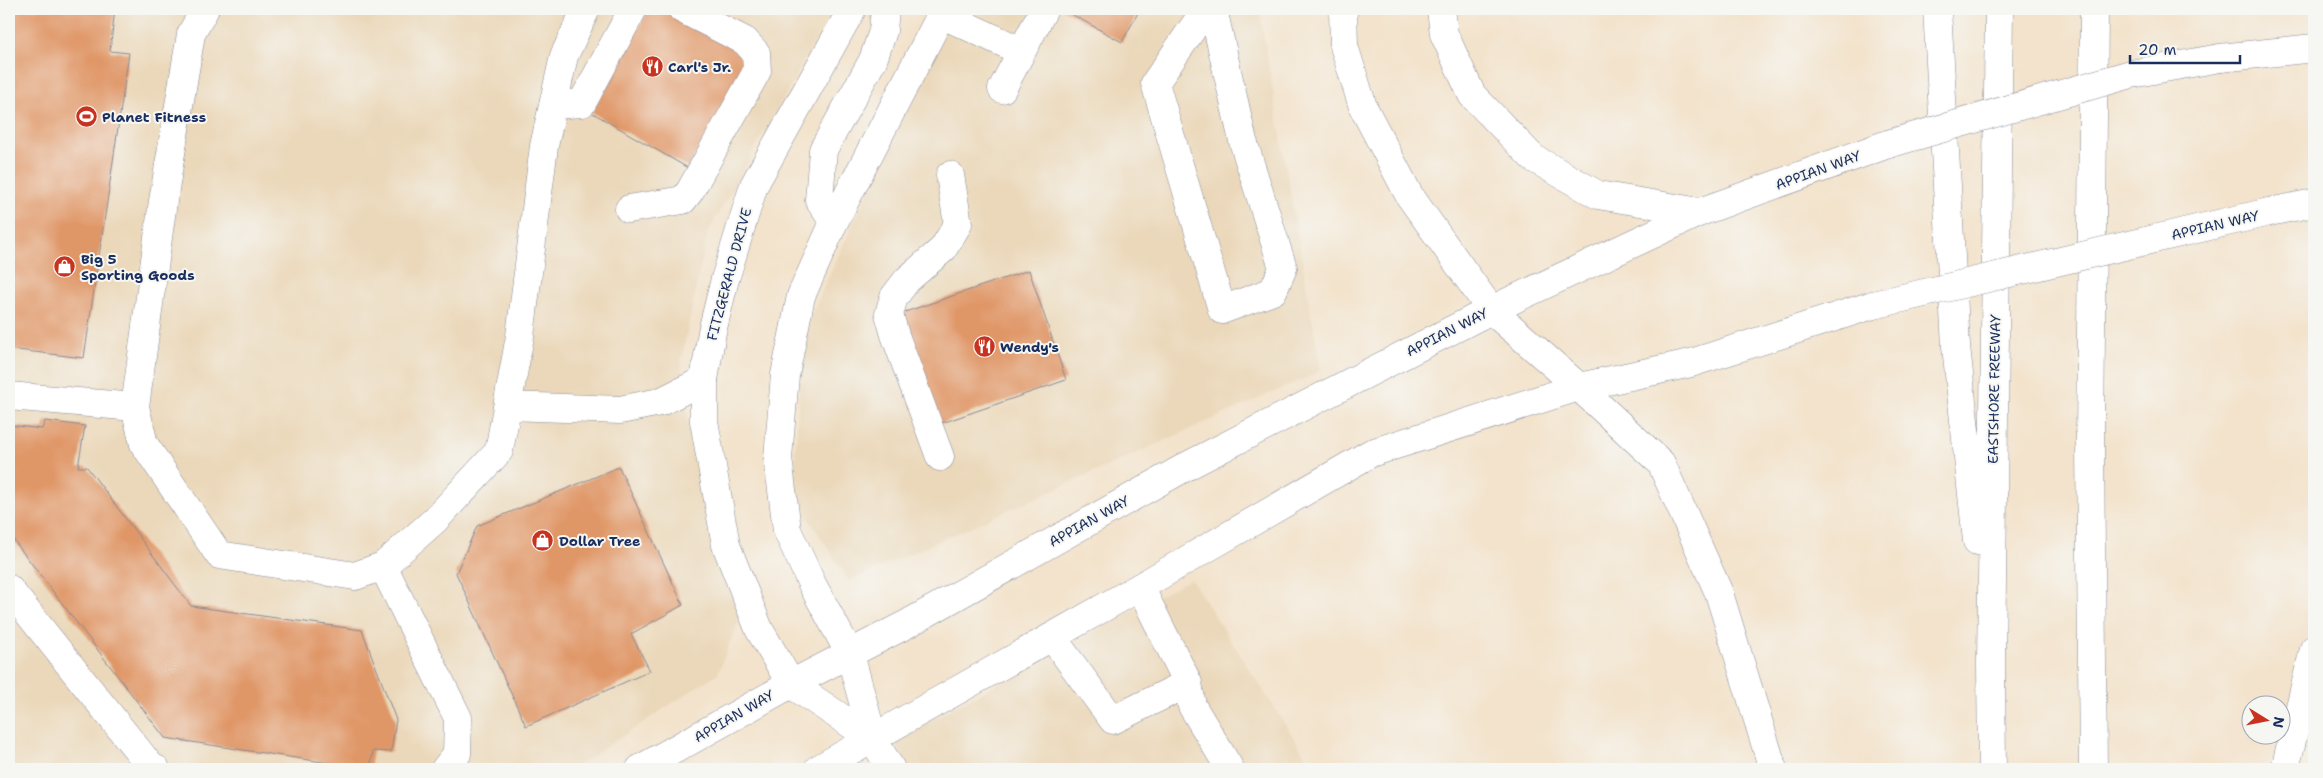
<svg xmlns="http://www.w3.org/2000/svg" width="2323" height="778" font-family="'Shantell Sans',sans-serif">
<style>
.built{fill:#ebd8ba}
.building{fill:#e09767}
.lines{fill:none;stroke-linecap:round;stroke-linejoin:round}
.minor-casing{stroke:#878995;stroke-width:29}
.major-casing{stroke:#878995;stroke-width:29}
.highway-casing{stroke:#878995;stroke-width:29}
.minor{stroke:#fff;stroke-width:28}
.major{stroke:#fff;stroke-width:28}
.highway{stroke:#fff;stroke-width:28}
.major-bridge-casing{stroke:#878995;stroke-width:29;stroke-linecap:butt}
.major-bridge{stroke:#fff;stroke-width:28}
.labels{text-anchor:middle;stroke-width:4;stroke-linejoin:round;paint-order:stroke}
.poi-label{font-size:14px;font-weight:bold;fill:#1b2f5e;stroke:#f6f6f2;text-anchor:start}
.street-label{font-size:14px;fill:#1b2f5e;stroke:#f6f6f2}
</style>
<rect width="100%" height="100%" fill="#f6f6f2"/>
<filter id="ink" filterUnits="userSpaceOnUse"><feTurbulence type="fractalNoise" baseFrequency=".02" numOctaves="2"/><feDisplacementMap in="SourceGraphic" scale="10" xChannelSelector="R" yChannelSelector="G"/><feConvolveMatrix kernelMatrix="1 2 1 2 8 2 1 2 1" color-interpolation-filters="sRGB"/></filter>
<filter id="wash" filterUnits="userSpaceOnUse"><feTurbulence type="fractalNoise" baseFrequency=".0096" numOctaves="4" result="noise"/><feDisplacementMap in="SourceGraphic" scale="20" xChannelSelector="R" yChannelSelector="G"/><feGaussianBlur stdDeviation="1.12" result="paint"/><feColorMatrix in="noise" values="0 0 0 0 0 0 0 0 0 0 0 0 0 0 0 0 0 1.4 0 .05"/><feComposite in="paint" operator="in"/></filter>
<g filter="url(#wash)">
<rect width="100%" height="100%" fill="#f3e3cc"/>
<path class="built" d="M 9,9 L 834,9 L 707,234 L 681,362 L 692,447 L 740,617 L 718,673 L 573,769 L 9,769 Z
M 955,9 L 1259,9 L 1321,371 L 849,581 L 793,494 L 802,335 L 925,67 Z
M 1191,579 L 1314,769 L 910,769 L 893,740 Z"/>
<g id="blocks">
<path class="building" d="M 9,9 L 115,9 L 110,51 L 129,53 L 84,358 L 9,349 Z
M 649,9 L 669,9 L 751,56 L 688,168 L 591,112 Z
M 1062,9 L 1140,9 L 1122,42 Z
M 1029,270 L 1066,380 L 939,424 L 902,313 Z
M 45,421 L 85,426 L 78,467 L 87,467 L 191,606 L 362,630 L 396,720 L 391,752 L 373,751 L 370,769 L 368,769 L 165,738 L 9,534 L 9,425 L 42,429 Z
M 619,467 L 683,605 L 631,634 L 650,671 L 526,726 L 456,573 L 477,526 Z"/>
</g>
</g>
<g filter="url(#ink)">
<use href="#blocks" fill-opacity="0" stroke="#878995" stroke-width="1"/>
<g class="lines">
<defs>
<path id="minor" d="M 205,9 L 191,34 L 163,201 L 135,407 L 144,444 L 219,555 L 355,576 L 383,566 L 435,520 L 499,451 L 520,336 L 544,146 L 564,56 L 586,9
M 1206,9 L 1155,83 L 1222,310 L 1273,291 L 1283,268 L 1243,141 L 1213,9
M 941,14 L 1021,51
M 1002,89 L 1044,9
M 553,105 L 582,103 L 633,9
M 629,209 L 683,200 L 690,191 L 757,71 L 756,53 L 745,41 L 682,9
M 9,396 L 135,407
M 509,406 L 620,410 L 660,402 L 704,380
M 940,457 L 895,335 L 889,314 L 894,297 L 907,280 L 943,249 L 958,224 L 950,175
M 383,566 L 458,718 L 457,754 L 445,769
M 1140,587 L 1188,683 L 1192,706 L 1230,769
M 9,589 L 152,768 L 156,769
M 1052,637 L 1113,720 L 1188,683
M 873,739 L 891,769"/>
<path id="major" d="M 852,9 L 754,185 L 725,279 L 712,332 L 704,380 L 704,421 L 726,545 L 759,629 L 791,684 L 873,739
M 2220,58 L 2314,48
M 2269,212 L 2314,203
M 834,222 L 819,200 L 823,150 L 873,60 L 883,31 L 885,9
M 873,739 L 850,654 L 812,584 L 787,530 L 778,458 L 785,375 L 801,296 L 834,222 L 944,9
M 640,769 L 791,684 L 907,624 L 1189,465 L 1491,310 L 1700,212 L 1888,144
M 818,769 L 1140,587 L 1371,453 L 1579,387 L 1691,363 L 1873,305"/>
<path id="highway" d="M 1343,9 L 1344,46 L 1363,107 L 1409,195 L 1491,310 L 1579,387 L 1661,463 L 1719,593 L 1773,769
M 1441,9 L 1444,34 L 1472,95 L 1533,158 L 1598,195 L 1700,212
M 1937,9 L 1956,346 L 1977,541
M 1992,769 L 1991,663 L 1999,9
M 2093,769 L 2090,442 L 2094,9
M 2285,769 L 2314,649"/>
</defs>
<use href="#minor" class="minor-casing"/>
<use href="#major" class="major-casing"/>
<use href="#highway" class="highway-casing"/>
<use href="#minor" class="minor"/>
<use href="#major" class="major"/>
<use href="#highway" class="highway"/>
<defs>
<path id="major-bridge" d="M 1888,144 L 2131,74 L 2220,58
M 1873,305 L 2269,212"/>
</defs>
<use href="#major-bridge" class="major-bridge-casing"/>
<use href="#major-bridge" class="major-bridge"/>
</g>
</g>
<defs>
<symbol id="restaurant-disc" viewBox="-11 -11 22 22"><circle r="9.5" fill="#c8321e" stroke="#f6f6f2"/><path d="M-5-6h1v4h1v-4h1v4h1v-4h1v5L-1.5 .5V6h-2V.5L-5-1ZM5-6V6H3V1.5H1.5Q1.5-4 5-6Z" fill="#fff"/></symbol>
<symbol id="stadium-disc" viewBox="-11 -11 22 22"><circle r="9.5" fill="#c8321e" stroke="#f6f6f2"/><path d="M0-5a6.5 5 0 1 0 0 10a6.5 5 0 1 0 0-10ZM-3.5-1.8h7v3.6h-7Z" fill="#fff"/></symbol>
<symbol id="shop-disc" viewBox="-11 -11 22 22"><circle r="9.5" fill="#c8321e" stroke="#f6f6f2"/><path d="M-5-2.5h2.3a2.7 3.5 0 0 1 5.4 0H5L5.5 6h-11ZM-1.5-2.5h3a1.5 2.3 0 0 0-3 0Z" fill="#fff"/></symbol>
</defs>
<g fill-rule="evenodd">
<use href="#restaurant-disc" x="640" y="54" width="25" height="25"/>
<use href="#stadium-disc" x="74" y="104" width="25" height="25"/>
<use href="#shop-disc" x="52" y="254" width="25" height="25"/>
<use href="#restaurant-disc" x="972" y="334" width="25" height="25"/>
<use href="#shop-disc" x="530" y="528" width="25" height="25"/>
</g>
<g class="labels">
<g class="poi-label">
<text x="668" y="72">Carl's Jr.</text>
<text x="102" y="122">Planet Fitness</text>
<text x="81" y="264">Big 5<tspan x="81" dy="16">Sporting Goods</tspan></text>
<text x="1000" y="352">Wendy's</text>
<text x="559" y="546">Dollar Tree</text>
</g>
<g class="street-label">
<text transform="translate(1818 170) rotate(-20)" y="5">APPIAN WAY</text>
<text transform="translate(2215 225) rotate(-13)" y="5">APPIAN WAY</text>
<text transform="translate(729 274) rotate(-75)" y="5">FITZGERALD DRIVE</text>
<text transform="translate(1447 332) rotate(-27)" y="5">APPIAN WAY</text>
<text transform="translate(1994 389) rotate(-89)" y="5">EASTSHORE FREEWAY</text>
<text transform="translate(1089 521) rotate(-29)" y="5">APPIAN WAY</text>
<text transform="translate(734 716) rotate(-30)" y="5">APPIAN WAY</text>
</g>
</g>
<rect width="2323" height="778" fill="none" stroke="#f6f6f2" stroke-width="30"/>
<g transform="translate(2266 720) rotate(100)"><circle r="24" fill="#f6f6f2" stroke="#9ea6b7"/>
<path d="M0-4L9 19L0 12L-9 19Z" fill="#c8321e"/>
<text y="-8" font-size="14" font-weight="bold" text-anchor="middle" fill="#1b2f5e">N</text>
</g>
<path d="M2130 55v8h110v-8" fill="none" stroke="#1b2f5e" stroke-width="2.5"/>
<text x="2138" y="55" font-size="15" fill="#1b2f5e" stroke="#f6f6f2" stroke-width="4" paint-order="stroke">20 m</text>
</svg>
